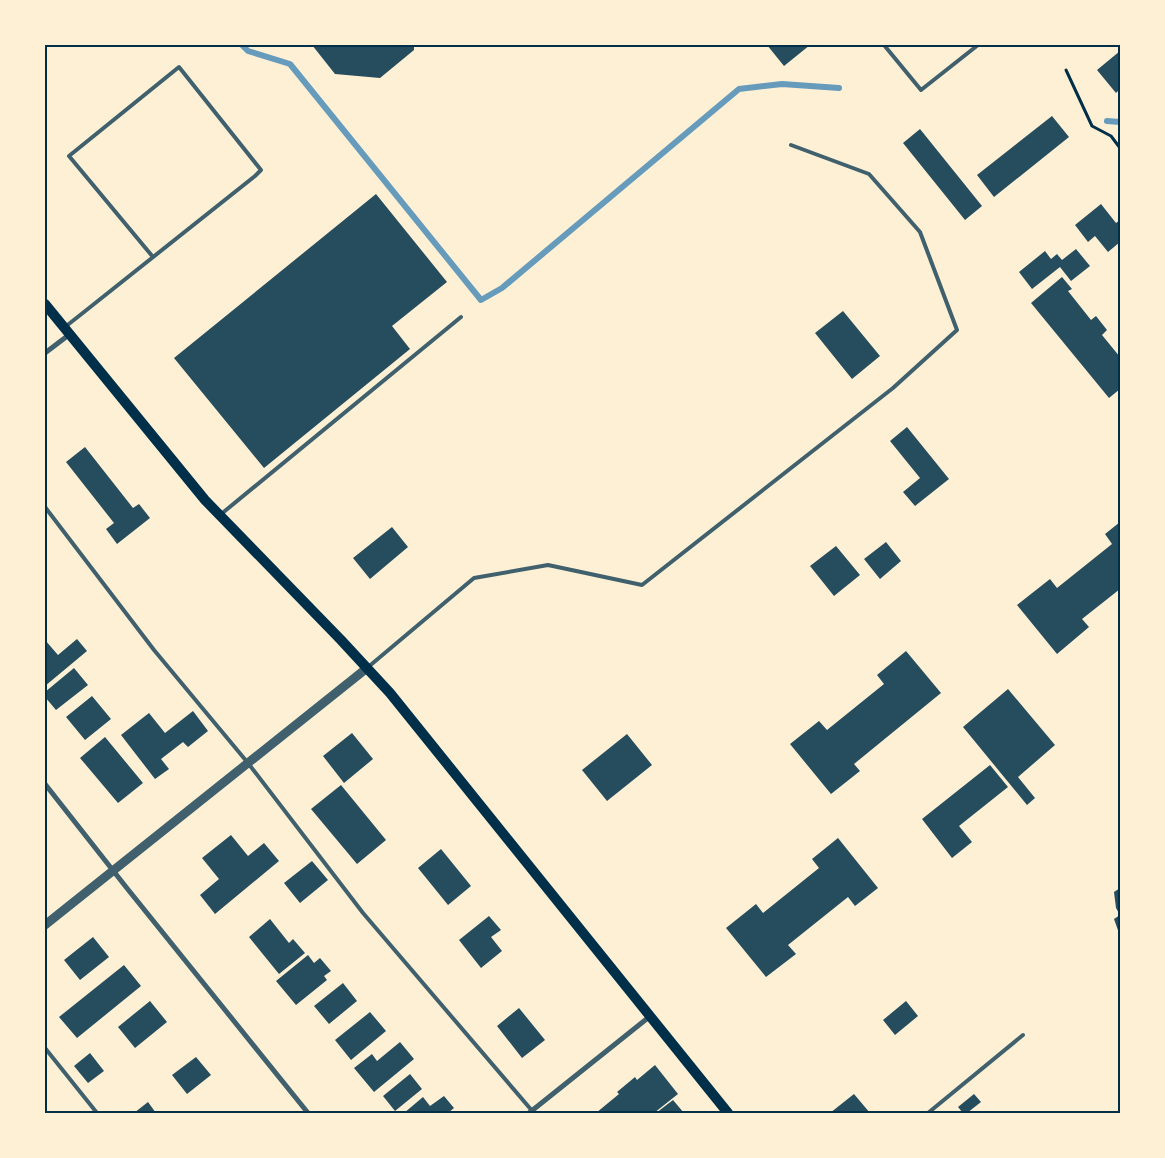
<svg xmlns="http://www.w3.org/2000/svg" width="1165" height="1158" font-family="'PT Sans',sans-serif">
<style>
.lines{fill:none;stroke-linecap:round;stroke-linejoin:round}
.stream{stroke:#669bbc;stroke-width:6}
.building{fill:#264d5e}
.path{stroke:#003049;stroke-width:3}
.service{stroke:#3f606c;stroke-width:4}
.minor{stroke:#3f606c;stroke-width:5}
.tertiary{stroke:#3f606c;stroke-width:9}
.secondary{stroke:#003049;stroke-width:10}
.neatline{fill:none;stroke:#003049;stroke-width:2}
</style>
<rect width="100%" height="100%" fill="#fdf0d5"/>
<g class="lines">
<path class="stream" d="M 242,45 L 248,51 L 290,64 L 481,300 L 502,288 L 739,89 L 782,84 L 839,88
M 1107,121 L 1120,122"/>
</g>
<path class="building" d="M 312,45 L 414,45 L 414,50 L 380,78 L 335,74 Z
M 767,45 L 810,45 L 784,66 Z
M 1120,51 L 1120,89 L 1116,93 L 1097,70 Z
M 1052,116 L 1069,137 L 994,197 L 977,175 Z
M 920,129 L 982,206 L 965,220 L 903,143 Z
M 376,194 L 447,282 L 392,326 L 410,349 L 264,468 L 174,358 Z
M 1101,204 L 1116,223 L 1120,220 L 1120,242 L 1108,252 L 1095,236 L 1088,242 L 1075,225 Z
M 1076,249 L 1090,266 L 1071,281 L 1060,267 L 1032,289 L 1019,272 L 1045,251 L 1051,259 L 1057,254 L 1062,260 Z
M 1062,277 L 1072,289 L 1068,291 L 1091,320 L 1096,316 L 1107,330 L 1102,335 L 1120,357 L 1120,389 L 1109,398 L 1031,303 Z
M 843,311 L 880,356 L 852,379 L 815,333 Z
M 907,427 L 949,479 L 915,506 L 903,492 L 920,478 L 890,441 Z
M 85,447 L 133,508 L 139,504 L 150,518 L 117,544 L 106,529 L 114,523 L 66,462 Z
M 1120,522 L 1120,589 L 1082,619 L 1089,627 L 1057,654 L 1017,605 L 1050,579 L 1057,588 L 1112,544 L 1105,534 Z
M 392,527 L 408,547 L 370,579 L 353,558 Z
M 886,542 L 901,561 L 880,579 L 864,559 Z
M 836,546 L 860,575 L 834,596 L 810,566 Z
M 77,639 L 87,651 L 45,686 L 45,640 L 58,655 Z
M 906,651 L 941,693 L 854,764 L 860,771 L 831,794 L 790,744 L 819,721 L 827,730 L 884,684 L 877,675 Z
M 74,668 L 88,685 L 56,710 L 45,697 L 45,692 Z
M 1008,689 L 1055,745 L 1018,777 L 1035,798 L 1027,805 L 963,727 Z
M 92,696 L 111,719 L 85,740 L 66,717 Z
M 193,711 L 208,731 L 188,747 L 183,742 L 161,759 L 169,769 L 155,779 L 121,735 L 149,713 L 165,733 Z
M 352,733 L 373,759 L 344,783 L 323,756 Z
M 627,734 L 652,765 L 607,801 L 582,770 Z
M 105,737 L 143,783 L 118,803 L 80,758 Z
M 990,765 L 1008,787 L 959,826 L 972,842 L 952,858 L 922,819 Z
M 341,785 L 386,840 L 357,864 L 311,809 Z
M 231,835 L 248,856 L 264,843 L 279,861 L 215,914 L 200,895 L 219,879 L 202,858 Z
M 838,838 L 878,888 L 855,906 L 848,897 L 788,945 L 796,954 L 766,977 L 726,928 L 756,904 L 763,913 L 819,868 L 812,859 Z
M 441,849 L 471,886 L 448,905 L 418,868 Z
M 312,861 L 328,880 L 300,903 L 284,883 Z
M 1120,888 L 1120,936 L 1114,919 L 1120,915 L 1116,908 L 1114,892 Z
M 489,916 L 501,930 L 491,937 L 502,951 L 481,968 L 459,940 Z
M 270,919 L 289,943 L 293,939 L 305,953 L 279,974 L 249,937 Z
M 93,937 L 109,957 L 80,980 L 64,960 Z
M 308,955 L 314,963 L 320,958 L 331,971 L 324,976 L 327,980 L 296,1005 L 276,981 Z
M 124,965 L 141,986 L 77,1038 L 59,1017 Z
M 343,983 L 357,1001 L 329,1024 L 314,1006 Z
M 150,1001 L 167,1022 L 135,1048 L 118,1027 Z
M 906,1001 L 918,1016 L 895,1035 L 883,1020 Z
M 519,1008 L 545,1040 L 522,1058 L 497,1026 Z
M 370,1012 L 386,1031 L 351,1060 L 335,1040 Z
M 400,1042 L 414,1059 L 374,1092 L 354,1068 L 372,1054 L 377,1061 Z
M 90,1053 L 104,1071 L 88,1083 L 74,1066 Z
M 196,1057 L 211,1075 L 187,1094 L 172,1075 Z
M 655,1065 L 678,1094 L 654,1113 L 596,1113 L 619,1094 L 617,1092 L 635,1077 L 637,1080 Z
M 410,1074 L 422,1089 L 395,1111 L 383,1096 Z
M 854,1094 L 870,1113 L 830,1113 Z
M 974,1094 L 981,1102 L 967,1113 L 963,1113 L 958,1107 Z
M 444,1096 L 454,1108 L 448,1113 L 404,1113 L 423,1097 L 430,1106 Z
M 673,1100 L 684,1113 L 656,1113 Z
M 148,1102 L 156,1113 L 134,1113 Z"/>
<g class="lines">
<path class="path" d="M 1066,70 L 1092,126 L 1111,136 L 1120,148"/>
<path class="service" d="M 884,45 L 921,90 L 978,45
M 65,327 L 84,312 L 255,176 L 261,170 L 179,67 L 69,156 L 153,257
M 45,507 L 154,650 L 248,763 L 363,913 L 534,1113
M 220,515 L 461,317
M 367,668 L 474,578 L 548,565 L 642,585 L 893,388 L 957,330 L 920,232 L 869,174 L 791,145
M 45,1048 L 97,1113
M 928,1113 L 1023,1035"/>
<path class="minor" d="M 45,353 L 70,334
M 45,784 L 126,887 L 308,1113
M 529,1113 L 649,1017"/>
<path class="tertiary" d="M 45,925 L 367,668"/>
<path class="secondary" d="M 45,304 L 205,500 L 341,640 L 390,693 L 728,1113"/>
</g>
<rect width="1165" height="1158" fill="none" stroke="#fdf0d5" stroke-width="92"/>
<rect x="46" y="46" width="1073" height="1066" class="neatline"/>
</svg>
